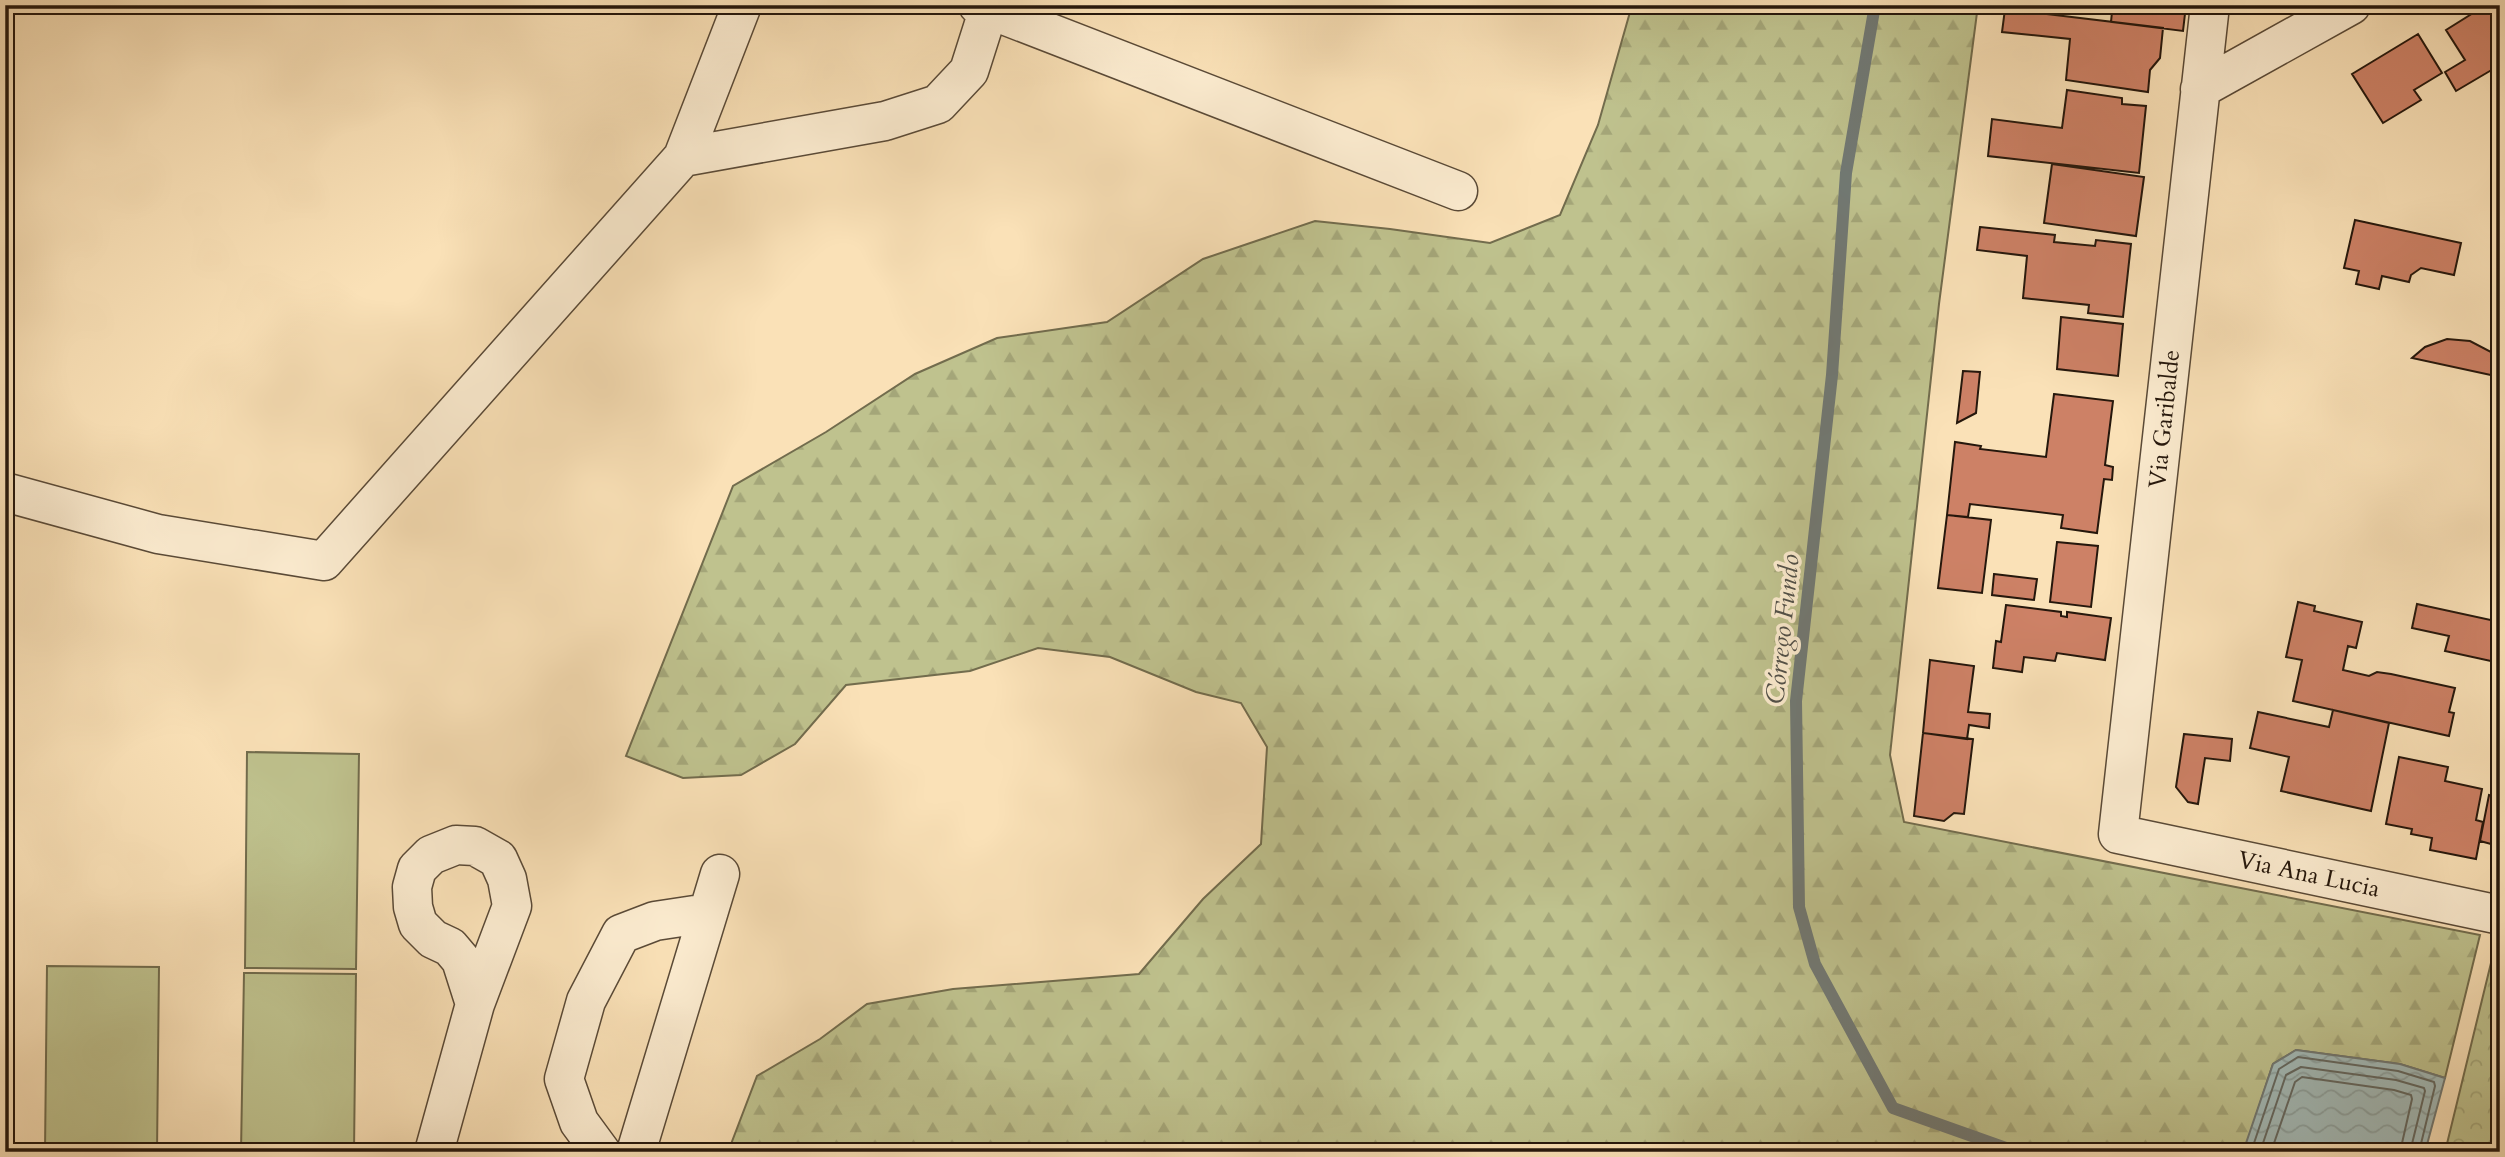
<svg xmlns="http://www.w3.org/2000/svg" width="2505" height="1157" font-family="Cardo,serif">
<style>
.forest{fill:url(#forest-firs);stroke:#726c4d;stroke-width:2}
.park{fill:url(#park-crowns);stroke:#726c4d;stroke-width:2}
.pitch{fill:#bfc28e;stroke:#726c4d;stroke-width:2}
.water{fill:url(#water-waves);stroke:#717974;stroke-width:2}
.lines{fill:none;stroke-linecap:round;stroke-linejoin:round}
.shore{stroke:#646962;stroke-width:2}
.stream{stroke:#717974;stroke-width:12}
.building{fill:#cd8166;stroke:#25170c;stroke-width:2}
.minor-casing{stroke:#5a4a37;stroke-width:41}
.minor{stroke:#fcecd0;stroke-width:38}
.labels{text-anchor:middle;stroke-width:7;stroke-linejoin:round;paint-order:stroke}
.street-label{font-size:24px;fill:#25170c;stroke:#fcecd0}
.water-label{font-size:26px;font-style:italic;fill:#515049;stroke:#fcecd0}
</style>
<defs>
<pattern id="forest-firs" width="22" height="20" patternUnits="userSpaceOnUse" patternTransform="scale(1.75)"><rect width="22" height="20" fill="#bfc28e"/><path d="M5 1l3.5 6h-7zM16 11l3.5 6h-7z" fill="#a4a679"/></pattern>
<pattern id="park-crowns" width="20" height="18" patternUnits="userSpaceOnUse" patternTransform="scale(1.75)"><rect width="20" height="18" fill="#bfc28e"/><path d="M2 6a3 3 0 1 1 6 0M12 15a3 3 0 1 1 6 0" fill="none" stroke="#a4a679"/></pattern>
<pattern id="water-waves" width="16" height="10" patternUnits="userSpaceOnUse" patternTransform="scale(1.75)"><rect width="16" height="10" fill="#a3bbb9"/><path d="M0 5q4-4 8 0t8 0" fill="none" stroke="#8ca09e"/></pattern>
</defs>
<rect width="100%" height="100%" fill="#fae1b7"/>
<filter id="stains"><feTurbulence type="fractalNoise" baseFrequency=".00286" numOctaves="4"/><feColorMatrix values="0 0 0 0 .2 0 0 0 0 .09 0 0 0 0 .02 0 0 0 .5 -.17"/></filter>
<radialGradient id="worn" r=".72"><stop offset=".6" stop-color="#630" stop-opacity="0"/><stop offset="1" stop-color="#630" stop-opacity=".3"/></radialGradient>
<path class="forest" d="M 1632,5 L 1978,5 L 1939,304 L 1890,755 L 1904,822 L 2480,935 L 2445,1078 L 2400,1064 L 2296,1050 L 2273,1064 L 2244,1152 L 728,1152 L 757,1076 L 820,1039 L 867,1004 L 953,989 L 1139,974 L 1203,899 L 1261,844 L 1267,747 L 1241,703 L 1196,692 L 1110,657 L 1038,648 L 970,671 L 846,685 L 795,744 L 741,775 L 683,778 L 626,756 L 733,486 L 826,432 L 915,374 L 997,338 L 1107,322 L 1203,259 L 1315,221 L 1390,229 L 1490,243 L 1560,215 L 1598,125 Z"/>
<path class="park" d="M 2500,926 L 2500,1152 L 2445,1152 Z"/>
<path class="pitch" d="M 247,752 L 359,754 L 356,969 L 245,968 Z
M 47,966 L 159,967 L 157,1152 L 45,1152 Z
M 244,973 L 356,974 L 354,1152 L 241,1152 Z"/>
<path class="water" d="M 2296,1050 L 2400,1064 L 2445,1078 L 2425,1152 L 2243,1152 L 2273,1064 Z"/>
<g class="lines">
<path class="shore" d="M 2251,1152 L 2279,1069 L 2298,1057 L 2398,1071 L 2434,1082 L 2435,1086 L 2419,1152
M 2260,1152 L 2286,1075 L 2301,1067 L 2396,1080 L 2424,1088 L 2425,1091 L 2410,1152
M 2271,1152 L 2295,1082 L 2302,1077 L 2394,1090 L 2411,1095 L 2412,1099 L 2400,1152"/>
<path class="stream" d="M 1875,5 L 1846,173 L 1832,375 L 1796,701 L 1799,907 L 1815,964 L 1893,1108 L 2017,1152"/>
</g>
<path class="building" d="M 2089,5 L 2186,5 L 2183,31 L 2111,22 L 2112,12 L 2089,10 Z
M 2486,5 L 2498,5 L 2500,9 L 2500,65 L 2456,91 L 2445,72 L 2465,60 L 2446,30 Z
M 2005,9 L 2163,28 L 2160,58 L 2150,70 L 2148,92 L 2066,80 L 2070,39 L 2002,32 Z
M 2418,34 L 2442,73 L 2414,90 L 2421,100 L 2383,123 L 2352,74 Z
M 2067,90 L 2122,98 L 2122,104 L 2146,106 L 2139,173 L 1988,156 L 1992,119 L 2062,128 Z
M 2052,164 L 2144,177 L 2136,236 L 2044,223 Z
M 2355,220 L 2461,243 L 2454,275 L 2421,268 L 2411,275 L 2409,282 L 2382,276 L 2379,289 L 2356,284 L 2359,271 L 2344,268 Z
M 1980,227 L 2055,235 L 2054,242 L 2095,246 L 2096,240 L 2131,244 L 2123,317 L 2088,313 L 2089,305 L 2023,298 L 2027,256 L 1977,250 Z
M 2061,317 L 2123,324 L 2118,376 L 2057,369 Z
M 2447,339 L 2470,341 L 2493,353 L 2500,362 L 2500,377 L 2412,358 L 2425,347 Z
M 1963,371 L 1980,372 L 1976,413 L 1957,423 Z
M 2054,394 L 2113,401 L 2105,465 L 2113,467 L 2112,480 L 2104,479 L 2097,533 L 2061,528 L 2063,515 L 1970,504 L 1968,517 L 1947,515 L 1955,442 L 1981,446 L 1980,449 L 2046,457 Z
M 1947,515 L 1991,520 L 1982,593 L 1938,588 Z
M 2057,542 L 2098,546 L 2091,607 L 2050,602 Z
M 1994,574 L 2037,579 L 2034,600 L 1992,595 Z
M 2298,602 L 2315,606 L 2314,611 L 2362,622 L 2356,648 L 2348,646 L 2343,670 L 2369,676 L 2377,672 L 2391,674 L 2455,688 L 2449,712 L 2454,713 L 2449,736 L 2293,701 L 2302,660 L 2286,657 Z
M 2417,604 L 2500,622 L 2500,663 L 2445,651 L 2449,636 L 2412,628 Z
M 2006,605 L 2061,612 L 2061,616 L 2067,617 L 2067,612 L 2111,618 L 2105,660 L 2057,653 L 2055,661 L 2024,657 L 2022,672 L 1993,668 L 1996,641 L 2001,642 Z
M 1930,660 L 1974,666 L 1968,712 L 1990,714 L 1989,728 L 1969,725 L 1967,739 L 1923,733 Z
M 2333,710 L 2389,723 L 2371,811 L 2281,791 L 2289,757 L 2250,748 L 2258,712 L 2329,727 Z
M 1923,733 L 1973,739 L 1964,814 L 1954,813 L 1944,821 L 1914,816 Z
M 2184,734 L 2232,739 L 2230,761 L 2205,758 L 2198,804 L 2188,802 L 2176,787 Z
M 2399,757 L 2448,767 L 2445,781 L 2482,789 L 2476,820 L 2483,822 L 2476,859 L 2430,850 L 2432,838 L 2411,834 L 2412,829 L 2386,824 Z
M 2489,795 L 2500,798 L 2491,844 L 2480,841 Z
M 2500,804 L 2500,846 L 2491,844 Z"/>
<g class="lines">
<defs>
<path id="minor" d="M 978,5 L 1458,191
M 2210,5 L 2118,834 L 2500,915
M 2200,89 L 2351,5
M 683,157 L 885,121 L 938,104 L 969,71 L 990,5
M 5,492 L 158,534 L 324,561 L 683,157 L 742,5
M 434,1152 L 475,1004 L 512,906 L 507,879 L 498,859 L 475,846 L 456,845 L 431,855 L 417,869 L 412,887 L 413,907 L 418,924 L 433,939 L 450,947 L 461,960 L 475,1004
M 601,1152 L 579,1122 L 564,1079 L 586,1001 L 621,934 L 655,921 L 708,913
M 636,1152 L 720,874"/>
</defs>
<use href="#minor" class="minor-casing"/>
<use href="#minor" class="minor"/>
</g>
<g class="labels">
<g class="street-label">
<text transform="translate(2164 419) rotate(-84)" y="8">Via Garibalde</text>
<text transform="translate(2309 874) rotate(12)" y="8">Via Ana Lucia</text>
</g>
<g class="water-label">
<text transform="translate(1782 629) rotate(-84)" y="9">Córrego Fundo</text>
</g>
</g>
<rect width="2505" height="1157" fill="none" stroke="#fae1b7" stroke-width="28"/>
<rect x="7" y="7" width="2491" height="1143" fill="none" stroke="#25170c" stroke-width="3.5"/>
<rect x="14" y="14" width="2477" height="1129" fill="none" stroke="#25170c" stroke-width="2"/>
<rect width="100%" height="100%" filter="url(#stains)"/>
<rect width="100%" height="100%" fill="url(#worn)"/>
</svg>
